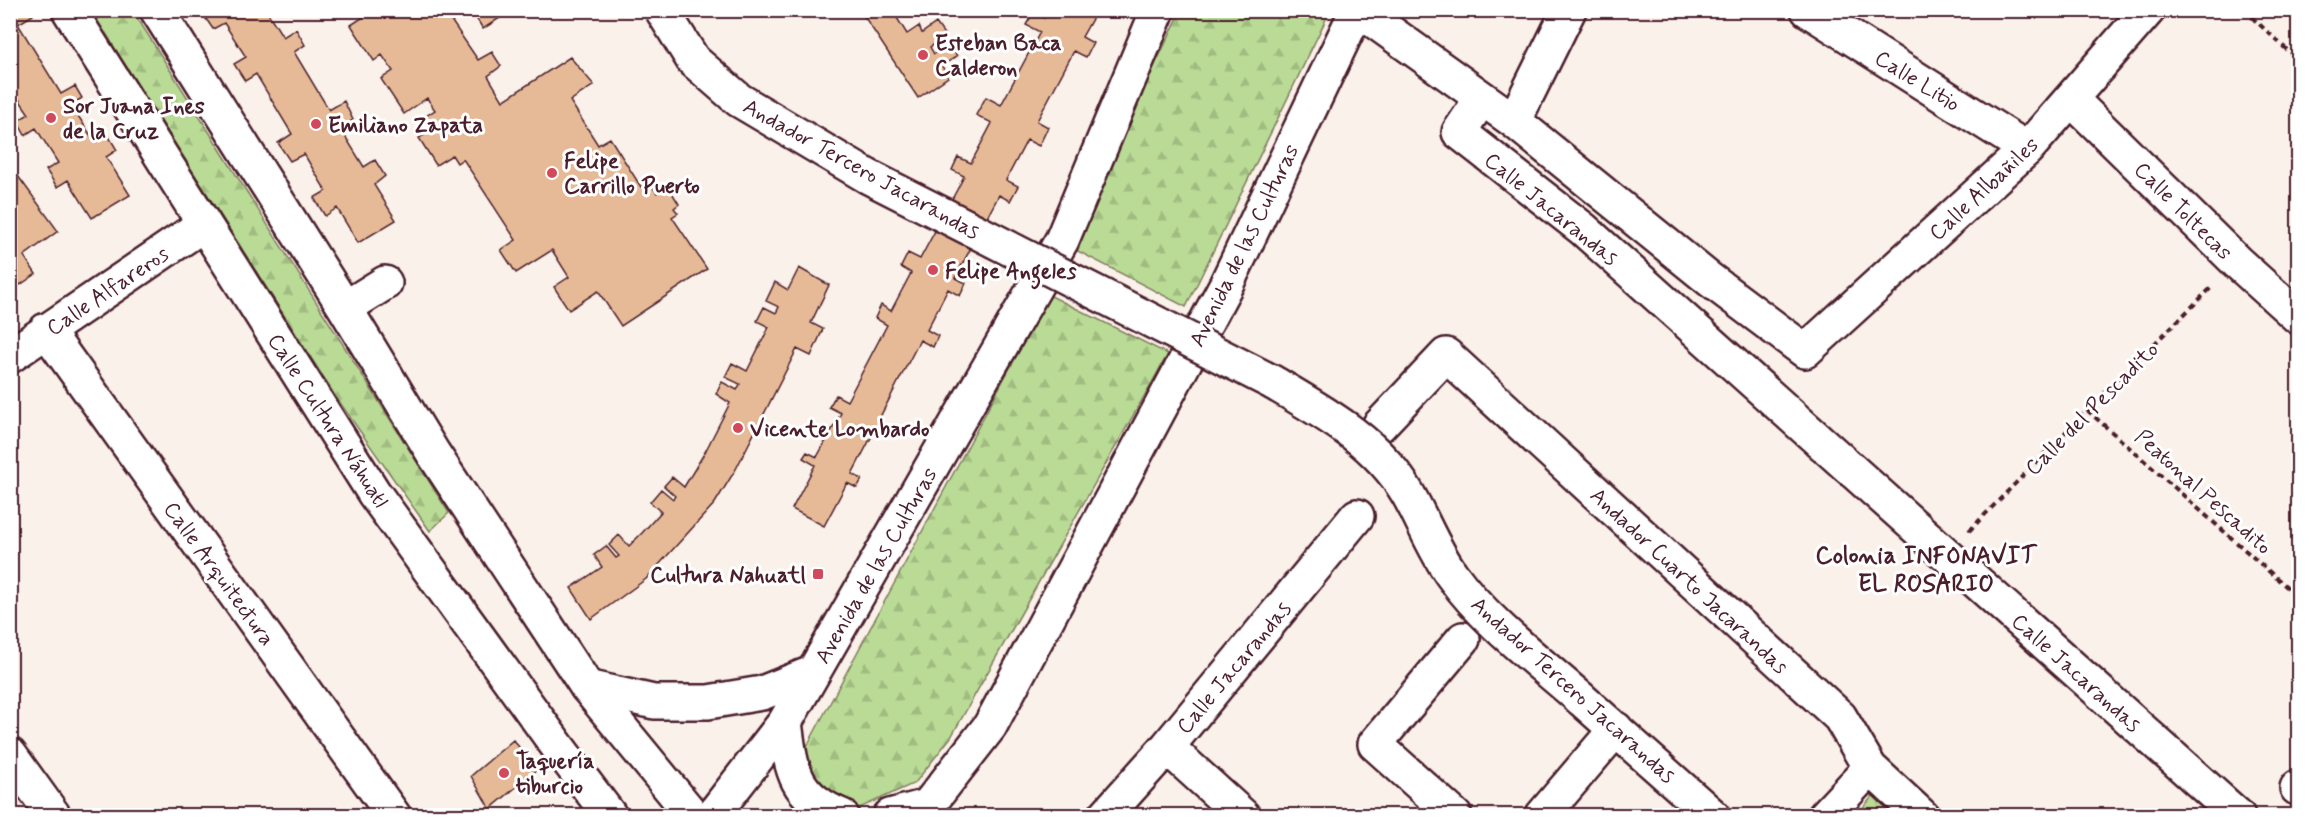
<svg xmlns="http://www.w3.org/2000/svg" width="2309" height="826" font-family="Mynerve,sans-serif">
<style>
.forest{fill:url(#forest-firs);stroke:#827d60;stroke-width:1.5}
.park{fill:url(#park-crowns);stroke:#827d60;stroke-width:1.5}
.building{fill:#e7ba97;stroke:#4a1f2b;stroke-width:1.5}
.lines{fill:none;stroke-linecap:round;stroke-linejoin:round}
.street-casing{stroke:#4a1f2b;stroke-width:38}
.primary-casing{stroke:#4a1f2b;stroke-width:38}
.path{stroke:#4a1f2b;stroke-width:4;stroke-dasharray:6 4.5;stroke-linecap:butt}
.street{stroke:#fff;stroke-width:33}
.primary{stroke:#fff;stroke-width:33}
.street-bridge-casing{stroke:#4a1f2b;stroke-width:38;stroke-linecap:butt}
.street-bridge{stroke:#fff;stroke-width:33}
.poi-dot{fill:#d1495b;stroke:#fff;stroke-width:2}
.labels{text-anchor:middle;stroke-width:6;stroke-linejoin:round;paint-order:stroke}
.poi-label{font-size:22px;font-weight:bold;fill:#4a1f2b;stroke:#fff;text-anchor:start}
.street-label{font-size:22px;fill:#4a1f2b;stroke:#fff}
.neighbourhood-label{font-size:24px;font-weight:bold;fill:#4a1f2b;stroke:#fff}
</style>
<defs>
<pattern id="forest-firs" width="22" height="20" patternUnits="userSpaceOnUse" patternTransform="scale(1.5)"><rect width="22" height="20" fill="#b9db95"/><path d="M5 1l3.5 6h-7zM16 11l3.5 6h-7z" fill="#a1bc81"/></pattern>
<pattern id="park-crowns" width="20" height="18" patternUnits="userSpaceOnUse" patternTransform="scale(1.5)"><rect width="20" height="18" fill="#b9db95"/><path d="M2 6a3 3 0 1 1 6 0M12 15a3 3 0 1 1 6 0" fill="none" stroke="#a1bc81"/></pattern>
</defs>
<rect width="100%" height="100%" fill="#faf1ea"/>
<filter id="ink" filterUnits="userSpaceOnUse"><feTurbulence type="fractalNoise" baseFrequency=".0167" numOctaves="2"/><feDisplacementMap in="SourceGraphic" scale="12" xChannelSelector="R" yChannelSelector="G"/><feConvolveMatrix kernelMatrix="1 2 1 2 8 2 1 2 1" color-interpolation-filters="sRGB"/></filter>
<g filter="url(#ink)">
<path class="forest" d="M 91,11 L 133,11 L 449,513 L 430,531 L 336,397 Z
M 1181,11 L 1330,11 L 1186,307 L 1068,246 Z
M 1049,295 L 1168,354 L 951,737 L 915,783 L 853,811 L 801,774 L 807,746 Z"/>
<path class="park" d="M 1876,792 L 1903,816 L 1856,816 Z"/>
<path class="building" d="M 10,10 L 30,10 L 33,15 L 18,24 L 61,94 L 75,86 L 82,98 L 71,105 L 95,142 L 108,135 L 117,150 L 106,157 L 130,195 L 92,218 L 68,180 L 57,187 L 46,170 L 58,163 L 36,128 L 25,135 L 17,121 L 29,114 L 10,86 Z
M 213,10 L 266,10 L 283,37 L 296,29 L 305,45 L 294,52 L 329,110 L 344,101 L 353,120 L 340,128 L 364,167 L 375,160 L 385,176 L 374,185 L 396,220 L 358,243 L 337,208 L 325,216 L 314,198 L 326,191 L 304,154 L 290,161 L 278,143 L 292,134 L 256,74 L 245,81 L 234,64 L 246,57 L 224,23 L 213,29 L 204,16 Z
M 370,10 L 444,10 L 478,60 L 492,52 L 501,66 L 488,76 L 503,101 L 570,57 L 594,85 L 570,101 L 598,145 L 610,138 L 641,187 L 649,181 L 657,193 L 668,186 L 679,204 L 674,208 L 678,213 L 672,217 L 707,269 L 621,326 L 598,291 L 569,310 L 554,287 L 569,277 L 552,250 L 516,273 L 501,250 L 516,240 L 463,159 L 457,163 L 452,155 L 436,165 L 419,138 L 432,130 L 423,118 L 435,110 L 427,98 L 404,114 L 381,79 L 393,71 L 382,55 L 374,61 L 351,25 L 371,12 Z
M 471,10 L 512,10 L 483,29 Z
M 860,10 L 892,10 L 907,34 L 919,26 L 922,33 L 936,23 L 946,37 L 930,47 L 934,54 L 949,44 L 957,56 L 942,66 L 948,77 L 918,98 Z
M 1048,10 L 1097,10 L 1082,37 L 1093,43 L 1086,57 L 1074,51 L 1037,121 L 1048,127 L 1039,146 L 1027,140 L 1006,180 L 1018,186 L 1010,201 L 999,195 L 955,278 L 966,283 L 960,296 L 948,289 L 927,330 L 938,336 L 933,347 L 920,340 L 878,421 L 889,426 L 884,435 L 875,430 L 852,474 L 862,479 L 857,488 L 847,483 L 824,526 L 792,509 L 815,465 L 803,458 L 807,452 L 817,457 L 841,413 L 829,407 L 836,395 L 847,401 L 887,325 L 875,318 L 881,305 L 891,311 L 911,273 L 901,267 L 908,253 L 920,259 L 959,186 L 964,176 L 952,170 L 958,157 L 971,163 L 992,123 L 976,115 L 986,97 L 1001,105 L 1040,32 L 1026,25 L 1033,13 L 1044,18 Z
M 10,165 L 58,231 L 24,256 L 36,274 L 20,285 L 10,271 Z
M 799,268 L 829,285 L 811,323 L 823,329 L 811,356 L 797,349 L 736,469 L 715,503 L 646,579 L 591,619 L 571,588 L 602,567 L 594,555 L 606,546 L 616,558 L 619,556 L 609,545 L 619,535 L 629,546 L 642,533 L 661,512 L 650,502 L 661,489 L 673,499 L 675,496 L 664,486 L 672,477 L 684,487 L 705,452 L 730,403 L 716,394 L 722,382 L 737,390 L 740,384 L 725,377 L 732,363 L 747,371 L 769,327 L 757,321 L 764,307 L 776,313 L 779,307 L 766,301 L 775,282 L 788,290 Z
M 513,740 L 538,769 L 490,809 L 471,776 Z"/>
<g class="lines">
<defs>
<path id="street" d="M 69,10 L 374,493 L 555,743 L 610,816
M 157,10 L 345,308 L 433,453 L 587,687 L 693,816
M 1359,10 L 1514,121 L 1709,279 L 1805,351 L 2027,149 L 2148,10
M 1808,10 L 2027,149
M 1482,98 L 1459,132 L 1583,229 L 2238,816
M 2072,100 L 2237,262 L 2298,317
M 1514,121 L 1569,10
M 345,308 L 385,283
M 46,330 L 394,816
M 10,356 L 204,224
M 1379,426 L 1446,355 L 1840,717 L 1870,768 L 1922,816
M 1580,698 L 1713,816
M 1167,747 L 1243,816
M 10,755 L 54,816
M 2297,788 L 2298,787
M 1105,816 L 1167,747 L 1357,516
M 1455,816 L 1375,744 L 1463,639
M 1542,816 L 1616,729
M 1825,816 L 1870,768"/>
<path id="primary" d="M 587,687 L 654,702 L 708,702 L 762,693 L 812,673
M 785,722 C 791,769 793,796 842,816
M 712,816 L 785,722 L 1062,240 L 1158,10
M 890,816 L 927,806
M 920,816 L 990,726 L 1226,285 L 1357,10"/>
</defs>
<use href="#street" class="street-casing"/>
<use href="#primary" class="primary-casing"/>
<path class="path" d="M 2244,10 L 2298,60
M 2087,410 L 2298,597
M 1969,531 L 2087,410 L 2213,286"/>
<use href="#street" class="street"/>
<use href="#primary" class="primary"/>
<defs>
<path id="street-bridge" d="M 662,10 L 693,60 L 739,100 L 867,176 L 1272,382 C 1323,412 1377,441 1408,494 C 1423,520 1434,550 1452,575 C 1485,621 1538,661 1580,698"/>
</defs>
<use href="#street-bridge" class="street-bridge-casing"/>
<use href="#street-bridge" class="street-bridge"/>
</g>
</g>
<g class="poi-dot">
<circle cx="923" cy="55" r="6"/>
<circle cx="51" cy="118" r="6"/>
<circle cx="316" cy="124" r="6"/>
<circle cx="552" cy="173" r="6"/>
<circle cx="933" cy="270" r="6"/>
<circle cx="738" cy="428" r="6"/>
<rect x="812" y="568" width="12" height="12" rx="3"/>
<circle cx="504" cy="773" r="6"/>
</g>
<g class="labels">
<g class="poi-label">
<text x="935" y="50">Esteban Baca<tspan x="935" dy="25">Calderon</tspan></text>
<text x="63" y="113">Sor Juana Ines<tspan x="63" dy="25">de la Cruz</tspan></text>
<text x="328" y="132">Emiliano Zapata</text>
<text x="564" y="168">Felipe<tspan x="564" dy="25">Carrillo Puerto</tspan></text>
<text x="945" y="278">Felipe Angeles</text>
<text x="750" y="436">Vicente Lombardo</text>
<text x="806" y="582" text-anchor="end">Cultura Nahuatl</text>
<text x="516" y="768">Taquería<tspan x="516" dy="25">tiburcio</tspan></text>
</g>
<g class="street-label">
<text transform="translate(1918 80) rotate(32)" y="8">Calle Litio</text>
<text transform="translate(862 168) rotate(29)" y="8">Andador Tercero Jacarandas</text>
<text transform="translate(1983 188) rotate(-43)" y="8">Calle Albañiles</text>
<text transform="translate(1552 208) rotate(39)" y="8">Calle Jacarandas</text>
<text transform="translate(2184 210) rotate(45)" y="8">Calle Toltecas</text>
<text transform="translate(1243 245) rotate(-64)" y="8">Avenida de las Culturas</text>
<text transform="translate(107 290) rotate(-34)" y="8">Calle Alfareros</text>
<text transform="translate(2091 408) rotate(-45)" y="8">Calle del Pescadito</text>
<text transform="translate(329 420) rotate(57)" y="8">Calle Cultura Náhuatl</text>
<text transform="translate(2204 491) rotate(42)" y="8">Peatonal Pescadito</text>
<text transform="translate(875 565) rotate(-60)" y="8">Avenida de las Culturas</text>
<text transform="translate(220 573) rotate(54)" y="8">Calle Arquitectura</text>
<text transform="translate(1690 580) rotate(43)" y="8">Andador Cuarto Jacarandas</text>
<text transform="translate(1233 667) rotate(-50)" y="8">Calle Jacarandas</text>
<text transform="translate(2077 672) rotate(42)" y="8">Calle Jacarandas</text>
<text transform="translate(1574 689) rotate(42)" y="8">Andador Tercero Jacarandas</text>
</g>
<g class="neighbourhood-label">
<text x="1926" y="563">Colonia INFONAVIT<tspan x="1926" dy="28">EL ROSARIO</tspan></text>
</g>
</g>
<rect width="2309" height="826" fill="none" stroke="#fff" stroke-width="36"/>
<rect x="18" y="18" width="2273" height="790" fill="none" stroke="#4a1f2b" stroke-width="2" filter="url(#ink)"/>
</svg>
